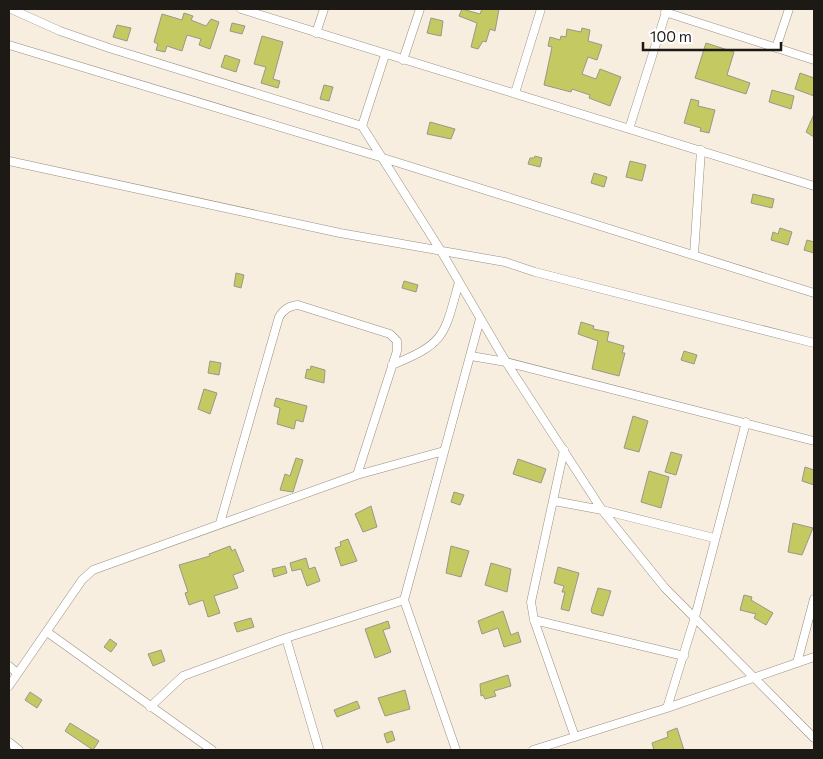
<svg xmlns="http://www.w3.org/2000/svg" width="823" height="759" font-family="Commissioner,sans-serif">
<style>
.building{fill:#c4c962;stroke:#97998a}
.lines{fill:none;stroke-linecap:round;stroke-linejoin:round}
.street-casing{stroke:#989082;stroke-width:9}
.street{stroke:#fff;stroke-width:8}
</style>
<rect width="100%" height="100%" fill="#f7eedf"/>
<path class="building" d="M 462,9 L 480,14 L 482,9 L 499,9 L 495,31 L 490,29 L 486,42 L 483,41 L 478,49 L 471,47 L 477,23 L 459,16 Z
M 184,13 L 193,16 L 191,20 L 206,26 L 211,19 L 219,22 L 210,49 L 199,45 L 201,39 L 187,35 L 182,51 L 167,46 L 165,52 L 156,50 L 158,44 L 154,42 L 162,14 L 182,20 Z
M 431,18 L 443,21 L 441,36 L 427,33 Z
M 232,23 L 245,26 L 242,34 L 230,31 Z
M 117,25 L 131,28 L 127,41 L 113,37 Z
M 582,28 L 590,30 L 588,41 L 602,45 L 597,60 L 588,57 L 582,74 L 596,79 L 600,69 L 621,77 L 610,106 L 589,98 L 590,95 L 572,89 L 571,92 L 544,85 L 552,47 L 548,46 L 550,37 L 560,40 L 561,36 L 566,37 L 567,29 L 581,32 Z
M 262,36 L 283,42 L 273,79 L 280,81 L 278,88 L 261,83 L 266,67 L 254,64 Z
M 706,43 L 734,52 L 727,75 L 750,83 L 746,94 L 695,78 Z
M 225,55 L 240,60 L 236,72 L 221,67 Z
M 800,73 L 814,78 L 814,96 L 795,89 Z
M 324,85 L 333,87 L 329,101 L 320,99 Z
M 772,90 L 794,96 L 791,109 L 769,102 Z
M 691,99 L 699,101 L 698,106 L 715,110 L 709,133 L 700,131 L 701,128 L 684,123 Z
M 814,114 L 814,137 L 806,132 Z
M 430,122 L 455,129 L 451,139 L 427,134 Z
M 535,156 L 542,158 L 540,167 L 528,164 L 530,158 L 534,158 Z
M 630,161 L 646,165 L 642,181 L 626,177 Z
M 594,173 L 607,177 L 604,187 L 591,183 Z
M 753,194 L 774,199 L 772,208 L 751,203 Z
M 780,228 L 792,232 L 788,245 L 771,240 L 773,232 L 778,234 Z
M 807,240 L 814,242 L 814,253 L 804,250 Z
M 236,273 L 244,275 L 241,288 L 234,286 Z
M 404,281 L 418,285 L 416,292 L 402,288 Z
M 581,322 L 594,326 L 593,329 L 609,332 L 607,341 L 624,346 L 622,353 L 625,353 L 619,376 L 592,369 L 598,341 L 578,334 Z
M 684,351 L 697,355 L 694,364 L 681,360 Z
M 210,361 L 221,363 L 219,375 L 208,373 Z
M 311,366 L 325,370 L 324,383 L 305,378 L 307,369 L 310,370 Z
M 204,389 L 217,393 L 210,414 L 198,409 Z
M 276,398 L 307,406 L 303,422 L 296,420 L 294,429 L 277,424 L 280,408 L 274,406 Z
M 633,416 L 648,421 L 639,452 L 624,448 Z
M 671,452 L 682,455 L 676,475 L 665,472 Z
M 296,458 L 303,460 L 293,492 L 280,490 L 285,474 L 290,476 Z
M 518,459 L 546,469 L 541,483 L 513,474 Z
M 805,467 L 814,470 L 814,485 L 802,481 Z
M 649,471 L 669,477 L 661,508 L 641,502 Z
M 454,492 L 464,495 L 460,505 L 451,502 Z
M 371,506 L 377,527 L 363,532 L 355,514 Z
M 793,523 L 813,528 L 802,555 L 788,552 Z
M 348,539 L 357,561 L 341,566 L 335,548 L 341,546 L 340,542 Z
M 230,546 L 232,551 L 235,549 L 244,571 L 233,575 L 238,588 L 214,596 L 220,613 L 208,617 L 203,600 L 189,605 L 185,593 L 188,592 L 179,565 L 210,556 L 209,554 Z
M 451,546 L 469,551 L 461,577 L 446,573 Z
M 306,558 L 309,569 L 315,567 L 320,581 L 307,586 L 301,569 L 292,571 L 290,563 Z
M 491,563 L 511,569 L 507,592 L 485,585 Z
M 285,566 L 287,573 L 274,577 L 272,569 Z
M 558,567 L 579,573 L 569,611 L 561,609 L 565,592 L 562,592 L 564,586 L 554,583 Z
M 598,588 L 611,591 L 603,616 L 592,613 L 591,610 Z
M 744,595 L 752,597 L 751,600 L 773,613 L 766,625 L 754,618 L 756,614 L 740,610 Z
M 503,611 L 511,635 L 518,632 L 521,642 L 504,647 L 498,628 L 482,634 L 478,621 Z
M 251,618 L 254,627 L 237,632 L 234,623 Z
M 388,621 L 390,628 L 383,630 L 391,652 L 375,658 L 365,629 Z
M 110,639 L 117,644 L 111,652 L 104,647 Z
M 161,650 L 165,661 L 153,666 L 148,654 Z
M 508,675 L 511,686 L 494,691 L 496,696 L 485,699 L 483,695 L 481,696 L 480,684 Z
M 405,690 L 410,709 L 385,716 L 378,698 Z
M 30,692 L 42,700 L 37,708 L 25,700 Z
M 357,701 L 360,708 L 337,717 L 334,710 Z
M 70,723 L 99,741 L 93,750 L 65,731 Z
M 677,728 L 684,750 L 654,750 L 652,743 L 668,737 L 667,732 Z
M 392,731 L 395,740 L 387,743 L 384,734 Z"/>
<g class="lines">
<defs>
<path id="street" d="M 11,9 L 60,31 L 109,48 L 362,126
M 241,9 L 814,186
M 665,12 L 814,60
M 316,33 L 324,9
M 9,45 L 380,157 L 814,293
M 776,48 L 789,9
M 385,55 L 362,126 L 441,251 L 506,362 L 602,510 L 665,588 L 814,738
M 403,60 L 420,9
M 515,93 L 541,9
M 629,129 L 667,9
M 9,161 L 340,233 L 505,262 L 535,272 L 814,343
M 694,255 L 701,150
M 471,356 L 506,362 L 814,441
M 392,365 C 446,343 444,336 459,282
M 564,450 L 531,602 L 534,620 L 575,737
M 554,501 L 602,510 L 714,538
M 220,523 L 279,317 C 284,309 289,306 298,305 L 390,334 L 397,341 L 397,351 L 357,475
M 534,620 L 684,656
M 47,632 L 212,750
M 286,638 L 319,750
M 797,663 L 814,599
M 9,666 L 17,673
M 9,686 L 82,580 L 93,570 L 357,475 L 444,451
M 150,707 L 183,676 L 286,638 L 404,600
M 667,708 L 695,617 L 746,422
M 9,742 L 19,750
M 456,750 L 404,600 L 480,319
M 533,750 L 667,708 L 814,657"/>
</defs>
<use href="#street" class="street-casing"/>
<use href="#street" class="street"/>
</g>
<rect width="823" height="759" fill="none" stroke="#1d1a15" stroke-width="20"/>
<path d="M643 42v8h138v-8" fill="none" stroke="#1d1a15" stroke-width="2.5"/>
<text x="650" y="42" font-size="15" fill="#1d1a15" stroke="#ffffff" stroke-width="4" paint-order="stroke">100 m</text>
</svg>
